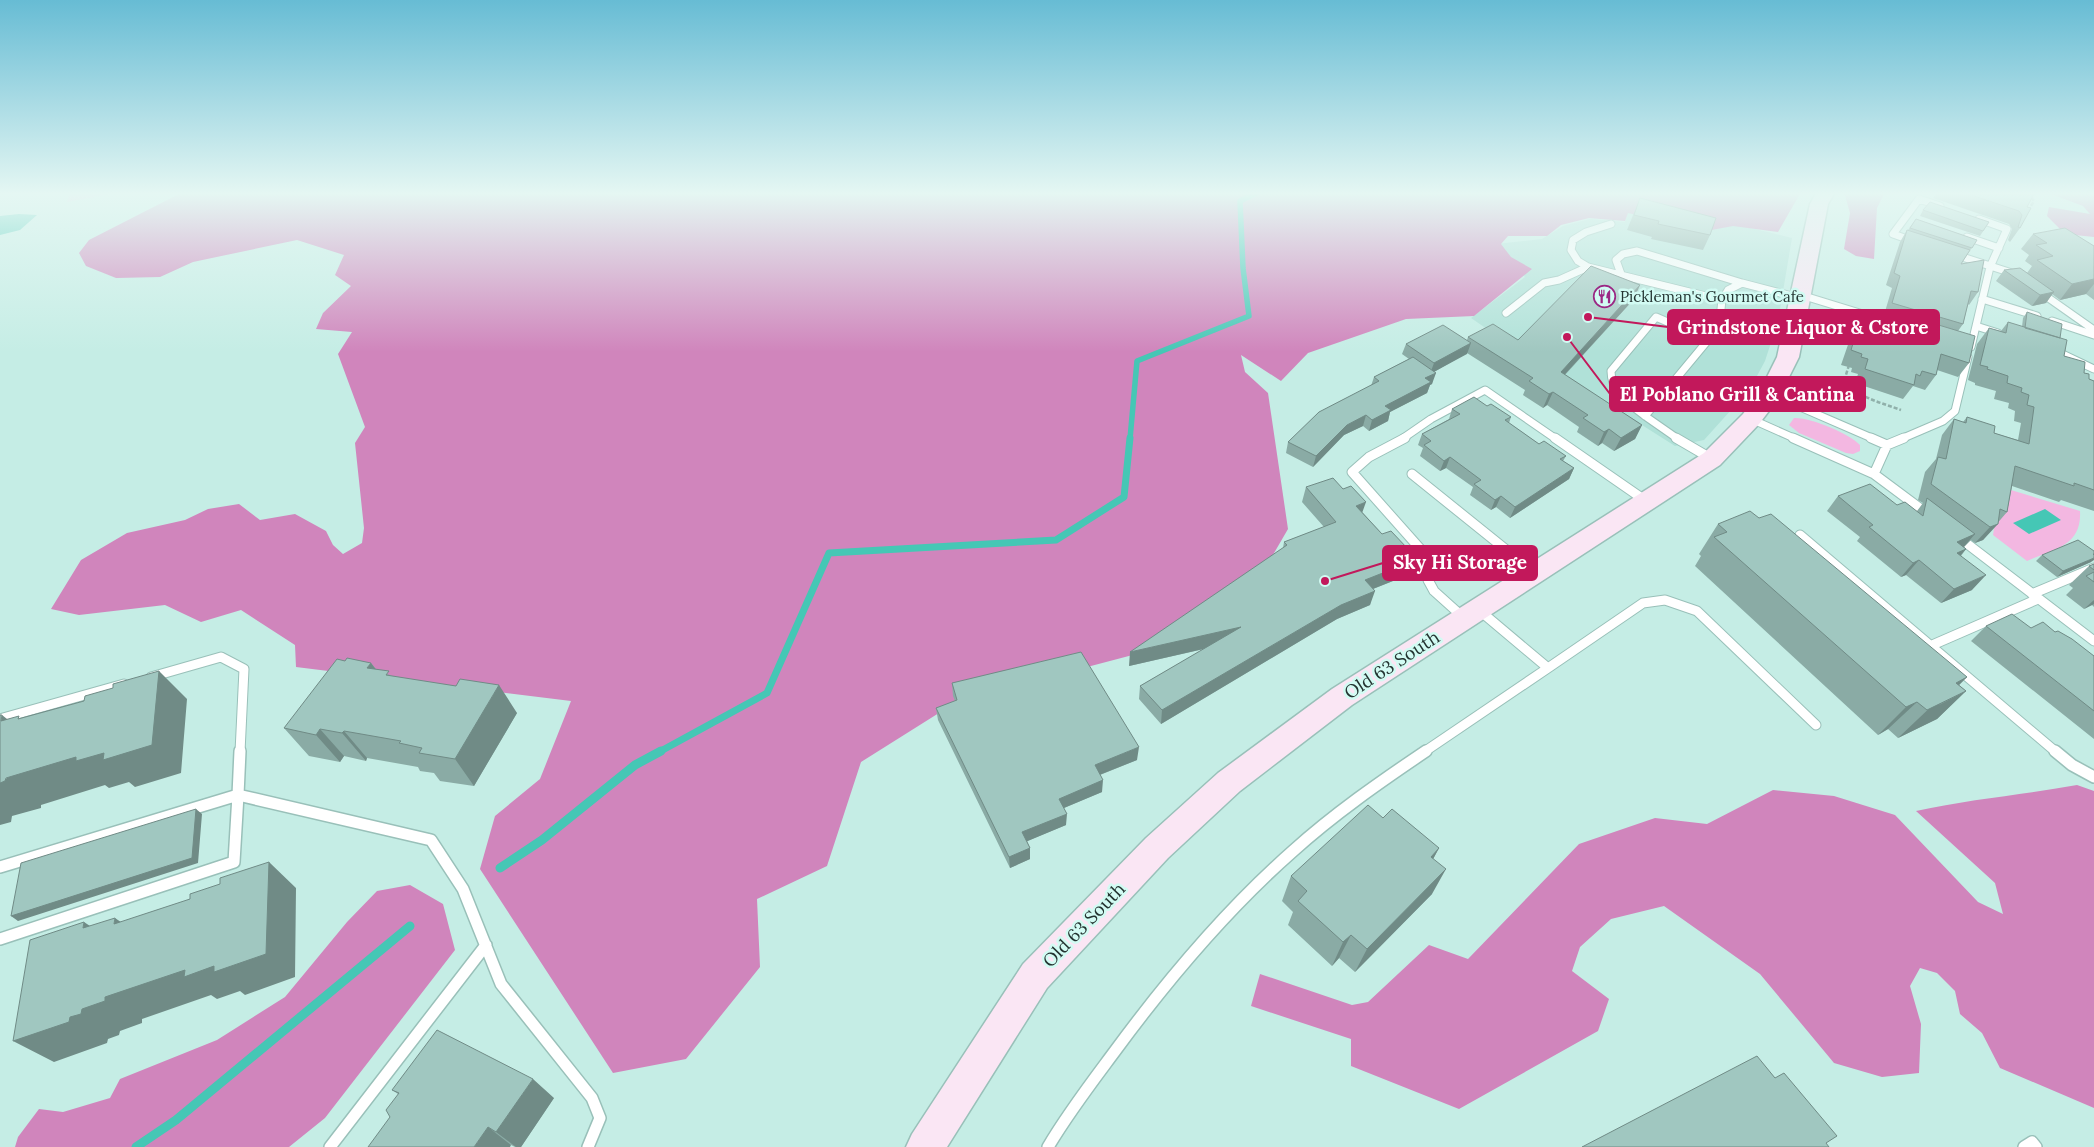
<svg xmlns="http://www.w3.org/2000/svg" width="2094" height="1147" font-family="Lora,serif">
<style>
.built{fill:#b0e1d8}
.green{fill:#f3b7e1}
.forest{fill:#d085bc}
.water{fill:#45c7b5}
.lines{fill:none;stroke-linecap:round;stroke-linejoin:round}
.stream-far2{stroke:#45c7b5;stroke-width:5.5}
.stream-far1{stroke:#45c7b5;stroke-width:7}
.stream{stroke:#45c7b5;stroke-width:9}
.service-far2-casing{stroke:#99c0b9;stroke-width:9}
.service-far1-casing{stroke:#99c0b9;stroke-width:11}
.service-casing{stroke:#99c0b9;stroke-width:14}
.secondary-casing{stroke:#99c0b9;stroke-width:3}
.path{stroke:#90b0aa;stroke-width:2.5;stroke-dasharray:4 2;stroke-linecap:butt}
.service-far2{stroke:#fff;stroke-width:7}
.service-far1{stroke:#fff;stroke-width:9}
.service{stroke:#fff;stroke-width:11}
.secondary{fill:#fae6f4;fill-rule:evenodd}
.wall{fill:#8aaba5}
.shaded-wall{fill:#708b86}
.building{fill:#a0c7c0;stroke:#708b86}
.labels{text-anchor:middle;stroke-width:5;stroke-linejoin:round;paint-order:stroke}
.far-poi-label{font-size:15px;fill:#243431;stroke:#d2fbf3;text-anchor:start}
.street-label{font-size:18px;fill:#243431;stroke:#d2fbf3}
.leader{fill:none;stroke:#c2185b;stroke-width:2}
.callout-dot{fill:#c2185b;stroke:#d2fbf3;stroke-width:2}
.callout{fill:#c2185b;stroke:#c2185b;stroke-width:2}
.callout-label{font-size:19px;text-anchor:middle;font-weight:bold;fill:#fff}
</style>
<rect width="100%" height="100%" fill="#c5ede5"/>
<path class="built" d="M 1631,199 L 1792,238 L 1778,321 L 1765,361 L 1750,389 L 1704,440 L 1675,446 L 1538,359 L 1535,362 L 1471,318 L 1525,277 L 1505,258 L 1496,244 L 1542,239 L 1563,226 L 1590,219 L 1625,222 Z"/>
<path class="green" d="M 70,192 L 121,192 L 67,202 Z
M 1794,418 C 1810,417 1850,434 1860,445 L 1860,451 L 1853,454 L 1846,453 L 1799,433 L 1789,425 Z
M 2001,487 L 2080,511 C 2082,546 2054,549 2027,561 L 1993,535 Z"/>
<path class="forest" d="M 180,192 L 1801,192 L 1778,232 L 1733,226 L 1706,231 L 1628,213 L 1625,221 L 1589,218 L 1561,225 L 1547,236 L 1508,236 L 1501,244 L 1511,257 L 1532,269 L 1474,316 L 1406,319 L 1308,353 L 1281,381 L 1241,355 L 1245,372 L 1268,393 L 1288,529 L 1266,567 L 1144,652 L 958,701 L 861,762 L 827,866 L 757,899 L 760,967 L 686,1059 L 613,1073 L 480,869 L 495,816 L 540,779 L 571,701 L 296,667 L 295,645 L 241,610 L 201,622 L 165,605 L 79,615 L 51,609 L 81,560 L 127,533 L 185,520 L 208,509 L 239,504 L 260,520 L 295,514 L 326,531 L 333,545 L 343,554 L 362,543 L 364,528 L 355,443 L 365,427 L 338,354 L 352,332 L 316,329 L 323,313 L 351,286 L 335,275 L 344,255 L 297,240 L 193,262 L 160,277 L 116,278 L 86,266 L 79,253 L 89,240 L 177,195 Z
M 1844,192 L 1885,192 L 1877,208 L 1874,259 L 1856,256 L 1844,249 L 1850,213 Z
M 2046,192 L 2094,192 L 2094,237 L 2065,234 L 2047,216 L 2049,207 L 2090,214 L 2083,206 Z
M 2077,785 L 2094,791 L 2094,1108 L 2000,1068 L 1982,1033 L 1960,1014 L 1955,991 L 1937,973 L 1920,968 L 1910,986 L 1921,1024 L 1919,1073 L 1882,1077 L 1834,1063 L 1760,974 L 1664,906 L 1611,919 L 1580,947 L 1572,971 L 1609,999 L 1598,1031 L 1459,1109 L 1351,1066 L 1351,1039 L 1251,1006 L 1260,974 L 1352,1005 L 1368,1002 L 1429,945 L 1468,959 L 1579,844 L 1655,818 L 1707,824 L 1773,790 L 1834,796 L 1895,815 L 1978,902 L 2003,914 L 1995,883 L 1916,811 C 1970,799 2023,795 2077,785 Z
M 410,885 L 443,904 L 455,950 L 325,1118 L 289,1147 L 15,1147 L 18,1137 L 39,1109 L 63,1112 L 110,1098 L 120,1079 L 217,1040 L 285,997 L 347,922 L 377,891 Z"/>
<path class="water" d="M 19,214 L 37,215 L 20,230 L 0,235 L 0,216 Z
M 2045,509 L 2061,520 L 2029,534 L 2013,523 Z"/>
<g class="lines">
<path class="stream-far2" d="M 1130,439 L 1137,361 L 1249,316 L 1243,268 L 1240,201 L 1258,192"/>
<path class="stream-far1" d="M 659,752 L 767,693 L 829,553 L 1056,540 L 1124,497 L 1130,438"/>
<path class="stream" d="M 500,868 L 542,840 L 635,765 L 661,751
M 136,1147 L 176,1120 L 410,926"/>
<defs>
<path id="service-far2" d="M 1611,224 L 1586,232 L 1573,240 L 1571,250 L 1578,261 L 1588,267 L 1722,300
M 1967,237 L 1999,248
M 1913,241 L 1893,234 L 1919,199 L 1940,206
M 1956,255 L 2015,274
M 1621,274 L 1616,260 L 1623,254 L 1637,251 L 1742,283
M 2040,292 L 2094,330
M 1801,295 L 1889,322
M 1982,299 L 2037,316
M 1506,313 L 1544,283 L 1559,280 L 1588,267
M 2052,321 L 2094,335
M 1976,326 L 1998,333
M 1971,347 L 1990,267 L 2007,229 L 1979,219
M 2054,350 L 2094,369
M 1770,394 L 1874,439
M 1645,416 C 1630,404 1611,393 1611,371 L 1656,317 L 1709,340
M 1751,419 L 1796,439
M 1402,439 L 1431,419 L 1485,390 L 1556,439
M 1678,439 L 1645,416 L 1719,327 L 1722,300 L 1728,290 L 1742,283 L 1800,298
M 1901,439 L 1943,421 L 1955,411 L 1968,357"/>
<path id="service-far1" d="M 1405,438 L 1369,457 L 1352,472 L 1431,561 L 1428,580 L 1434,591 L 1464,618
M 1555,438 L 1646,501
M 1676,438 L 1712,459
M 1793,438 L 1874,474 L 1929,515
M 1871,438 L 1887,445 L 1904,438
M 1412,474 L 1535,573
M 1874,474 L 1887,445
M 1800,535 L 2056,752
M 1957,536 L 2094,641
M 2032,594 L 2094,568
M 1930,646 L 2038,599
M 1548,668 L 1643,603 L 1665,600 L 1697,611 L 1816,725
M 151,677 L 221,657 L 244,669 L 240,752
M 3,718 L 124,684
M 1424,752 L 1548,668 L 1479,610"/>
<path id="service" d="M 240,751 L 238,795 L 431,840 L 463,889 L 501,984 L 592,1098 L 600,1118 L 588,1147
M 2055,751 L 2072,765 L 2094,777
M 0,867 L 238,795 L 234,862 L 0,939
M 330,1147 L 486,945
M 1048,1147 C 1068,1113 1092,1082 1115,1051 C 1168,979 1226,910 1293,851 C 1334,814 1380,782 1426,751
M 2024,1147 L 2032,1142 L 2036,1147"/>
<path id="secondary" d="M 1817,192 L 1835,192 L 1828,204 L 1799,357 L 1778,399 L 1759,424 L 1720,465 L 1352,705 L 1240,791 L 1168,858 L 1047,988 L 947,1147 L 906,1147 L 912,1134 L 1023,964 L 1146,838 L 1218,773 L 1332,689 L 1704,453 L 1743,414 L 1760,391 L 1777,357 L 1810,204 Z"/>
</defs>
<use href="#service-far2" class="service-far2-casing"/>
<use href="#service-far1" class="service-far1-casing"/>
<use href="#service" class="service-casing"/>
<use href="#secondary" class="secondary-casing"/>
<path class="path" d="M 2028,211 L 2034,201 L 2030,196
M 1849,365 L 1845,378 C 1853,397 1883,403 1901,410"/>
<use href="#service-far2" class="service-far2"/>
<use href="#service-far1" class="service-far1"/>
<use href="#service" class="service"/>
<use href="#secondary" class="secondary"/>
</g>
<path class="wall" d="M 1938,192 L 2035,192 L 2027,207 L 2020,228 L 2010,242 L 2008,240 L 2012,229 L 2009,224 L 1933,198 Z
M 1640,198 L 1710,235 L 1703,250 L 1651,239 L 1652,237 L 1627,230 Z
M 1923,210 L 1989,222 L 1980,236 L 1920,216 Z
M 1916,219 L 1977,240 L 1961,264 L 1978,292 L 1969,305 L 1968,304 L 1963,324 L 1958,331 L 1969,363 L 1958,377 L 1937,370 L 1936,375 L 1925,390 L 1913,386 L 1903,399 L 1855,383 L 1858,374 L 1851,372 L 1852,368 L 1841,365 L 1851,336 L 1860,321 L 1871,325 L 1874,321 L 1875,322 L 1881,314 L 1884,315 L 1892,288 L 1886,285 L 1900,242 L 1907,230 L 1908,230 Z
M 2033,234 L 2094,246 L 2094,300 L 2086,294 L 2060,300 L 2052,294 L 2046,303 L 2032,306 L 1996,281 L 2004,270 L 2027,273 L 2032,266 L 2025,261 L 2029,255 L 2021,249 Z
M 1634,299 L 1565,375 L 1642,425 L 1635,439 L 1614,451 L 1602,443 L 1598,446 L 1577,432 L 1579,427 L 1547,405 L 1543,408 L 1523,395 L 1525,390 L 1467,353 L 1434,372 L 1432,384 L 1430,385 L 1427,393 L 1390,412 L 1388,421 L 1369,431 L 1363,426 L 1344,435 L 1313,467 L 1286,453 L 1288,442 L 1371,386 L 1374,377 L 1409,359 L 1402,354 L 1406,344 L 1467,340 L 1468,337 L 1518,340 Z
M 2027,312 L 2060,338 L 2064,356 L 2084,373 L 2089,379 L 2094,381 L 2094,511 L 2061,500 L 2059,502 L 2012,486 L 2007,512 L 1983,540 L 1975,543 L 1971,540 L 1964,547 L 1966,549 L 1961,556 L 1972,590 L 1941,603 L 1906,575 L 1901,577 L 1857,541 L 1860,537 L 1827,511 L 1838,496 L 1897,505 L 1917,511 L 1923,503 L 1918,500 L 1925,472 L 1936,459 L 1942,435 L 1954,419 L 1963,422 L 1967,417 L 1994,433 L 2018,440 L 2021,423 L 2014,421 L 2015,411 L 2008,408 L 2009,403 L 1994,399 L 1996,391 L 1975,385 L 1975,383 L 1968,380 L 1977,344 L 1989,328 L 2001,331 L 2008,322 L 2022,327 L 2023,318 Z
M 1487,406 L 1511,417 L 1509,423 L 1539,444 L 1566,456 L 1563,461 L 1574,468 L 1569,479 L 1510,518 L 1496,507 L 1491,510 L 1470,495 L 1473,487 L 1446,468 L 1440,471 L 1420,456 L 1423,448 L 1418,445 L 1422,434 L 1449,419 L 1452,409 Z
M 1306,487 L 1363,513 L 1382,534 L 1408,549 L 1404,559 L 1408,563 L 1403,577 L 1373,589 L 1370,605 L 1337,619 L 1161,724 L 1139,699 L 1140,686 L 1204,649 L 1129,666 L 1283,548 L 1284,542 L 1324,527 L 1302,502 Z
M 1759,518 L 1967,677 L 1959,685 L 1966,691 L 1937,719 L 1898,738 L 1888,729 L 1878,735 L 1695,566 L 1701,556 L 1699,554 L 1718,524 Z
M 2042,555 L 2091,562 L 2057,577 L 2036,561 Z
M 2094,564 L 2094,607 L 2092,605 L 2084,609 L 2066,595 L 2073,588 L 2069,585 L 2089,566 Z
M 1986,626 L 2055,632 L 2094,656 L 2094,739 L 1971,641 Z
M 345,661 L 371,663 L 376,669 L 392,676 L 517,713 L 474,786 L 440,781 L 434,773 L 420,771 L 418,767 L 367,758 L 366,761 L 344,756 L 340,762 L 309,756 L 284,728 Z
M 952,683 L 1137,760 L 1100,775 L 1102,792 L 1064,808 L 1066,825 L 1027,841 L 1030,848 L 1030,859 L 1010,868 L 938,720 L 936,708 L 955,701 L 953,696 Z
M 1383,818 L 1439,848 L 1433,859 L 1432,894 L 1355,972 L 1339,958 L 1332,966 L 1288,925 L 1293,912 L 1282,901 L 1291,876 Z
M 392,1090 L 554,1098 L 521,1147 L 515,1147 L 511,1145 L 390,1117 L 398,1094 Z"/>
<path class="shaded-wall" d="M 2094,279 L 2094,284 L 2086,294 L 2060,300 L 2072,284 Z
M 1640,285 L 1634,299 L 1555,385 L 1561,372 Z
M 2054,292 L 2046,303 L 2032,306 L 2040,295 Z
M 1471,343 L 1467,354 L 1430,374 L 1434,363 Z
M 1436,373 L 1432,384 L 1430,385 L 1427,393 L 1390,412 L 1388,421 L 1369,431 L 1372,420 L 1385,406 L 1425,378 Z
M 1553,392 L 1547,405 L 1543,408 L 1549,394 Z
M 1366,415 L 1363,426 L 1344,435 L 1313,467 L 1316,456 L 1347,425 Z
M 1642,425 L 1635,439 L 1614,451 L 1621,438 Z
M 1609,429 L 1602,443 L 1598,446 L 1604,432 Z
M 1450,457 L 1446,468 L 1440,471 L 1444,461 Z
M 1574,468 L 1569,479 L 1510,518 L 1515,507 Z
M 1501,496 L 1496,507 L 1491,510 L 1495,500 Z
M 1366,502 L 1361,516 L 1356,506 Z
M 1998,524 L 1983,540 L 1975,543 L 1990,527 Z
M 1975,534 L 1962,549 L 1957,542 Z
M 1408,549 L 1403,563 L 1398,553 Z
M 1966,549 L 1953,564 L 1957,553 Z
M 2094,558 L 2094,560 L 2091,562 L 2057,577 L 2063,571 Z
M 1919,560 L 1906,575 L 1901,577 L 1913,563 Z
M 1408,563 L 1403,577 L 1360,594 L 1365,580 Z
M 1986,575 L 1972,590 L 1941,603 L 1954,589 Z
M 1375,591 L 1370,605 L 1337,619 L 1161,724 L 1162,710 L 1341,605 Z
M 2094,600 L 2094,604 L 2084,609 Z
M 1241,627 L 1238,641 L 1129,666 L 1130,652 Z
M 371,663 L 392,691 L 367,668 Z
M 159,671 L 187,699 L 181,773 L 135,787 L 129,782 L 109,788 L 105,785 L 41,805 L 41,808 L 12,816 L 11,822 L 0,825 L 0,783 Z
M 1967,677 L 1939,705 L 1966,691 L 1937,719 L 1898,738 L 1956,683 Z
M 499,685 L 517,713 L 474,786 L 455,759 Z
M 1917,702 L 1888,729 L 1878,735 L 1906,707 Z
M 2,715 L 36,742 L 1,721 Z
M 320,729 L 344,756 L 340,762 L 316,735 Z
M 344,731 L 367,758 L 366,761 L 342,733 Z
M 1139,747 L 1137,760 L 1094,777 L 1095,765 Z
M 1103,780 L 1102,792 L 1059,810 L 1059,799 Z
M 196,809 L 202,814 L 198,863 L 18,921 L 11,916 Z
M 1067,814 L 1066,825 L 1023,843 L 1022,832 Z
M 1030,848 L 1030,859 L 1010,868 L 1009,857 Z
M 1439,848 L 1425,874 L 1431,857 Z
M 269,862 L 296,888 L 295,977 L 245,995 L 240,991 L 217,999 L 211,995 L 142,1019 L 142,1023 L 120,1031 L 119,1035 L 108,1039 L 107,1043 L 54,1062 L 13,1041 L 70,1017 L 82,1009 L 105,997 Z
M 1446,869 L 1432,894 L 1355,972 L 1367,949 Z
M 115,918 L 150,942 L 114,924 Z
M 84,922 L 120,946 L 83,928 Z
M 1351,935 L 1339,958 L 1332,966 L 1343,942 Z
M 533,1079 L 554,1098 L 521,1147 L 516,1147 L 496,1132 Z
M 488,1127 L 511,1145 L 510,1147 L 474,1147 Z"/>
<path class="building" d="M 1962,192 L 2035,192 L 2027,207 L 2031,208 L 2020,228 L 2018,227 L 2022,215 L 2019,211 Z
M 1640,198 L 1716,218 L 1710,235 L 1658,224 L 1659,221 L 1634,215 Z
M 1930,202 L 1989,222 L 1983,231 L 1923,210 Z
M 1916,219 L 1977,240 L 1972,248 L 1910,228 Z
M 2065,228 L 2094,246 L 2094,279 L 2072,284 L 2037,260 L 2053,256 L 2036,245 L 2047,243 L 2033,234 Z
M 1907,230 L 1970,250 L 1961,264 L 1984,260 L 1978,292 L 1971,291 L 1963,324 L 1892,303 L 1900,276 L 1894,273 Z
M 1591,266 L 1640,285 L 1561,372 L 1642,425 L 1621,438 L 1609,429 L 1604,432 L 1583,418 L 1588,415 L 1553,392 L 1549,394 L 1529,381 L 1533,378 L 1468,337 L 1493,324 L 1518,340 Z
M 2020,268 L 2054,292 L 2040,295 L 2004,270 Z
M 1889,310 L 1975,336 L 1969,363 L 1941,354 L 1936,375 L 1922,371 L 1920,376 L 1916,374 L 1914,385 L 1865,369 L 1868,359 L 1861,357 L 1862,354 L 1851,350 L 1860,321 L 1872,325 L 1874,321 L 1878,323 L 1881,314 L 1887,316 Z
M 2027,312 L 2062,324 L 2060,338 L 2025,328 Z
M 2008,322 L 2067,340 L 2064,356 L 2085,362 L 2084,373 L 2089,374 L 2089,379 L 2094,381 L 2094,490 L 2074,483 L 2074,486 L 2015,466 L 2007,512 L 2000,509 L 1998,524 L 1990,527 L 1931,484 L 1938,457 L 1946,459 L 1954,419 L 1966,423 L 1967,417 L 1995,426 L 1994,433 L 2029,444 L 2034,407 L 2027,405 L 2029,395 L 2021,392 L 2022,388 L 2007,383 L 2008,376 L 1987,369 L 1988,367 L 1980,365 L 1989,328 L 2006,333 Z
M 1443,325 L 1471,343 L 1434,363 L 1406,344 Z
M 1413,357 L 1436,373 L 1425,378 L 1431,382 L 1385,406 L 1391,410 L 1372,420 L 1366,415 L 1347,425 L 1316,456 L 1288,442 L 1319,412 L 1379,381 L 1374,377 Z
M 1474,397 L 1487,406 L 1491,404 L 1511,417 L 1505,420 L 1539,444 L 1544,441 L 1566,456 L 1560,459 L 1574,468 L 1515,507 L 1501,496 L 1495,500 L 1474,484 L 1481,480 L 1450,457 L 1444,461 L 1424,445 L 1431,441 L 1422,434 L 1460,414 L 1452,409 Z
M 1333,478 L 1343,489 L 1351,486 L 1366,502 L 1356,506 L 1382,534 L 1391,531 L 1408,549 L 1398,553 L 1408,563 L 1365,580 L 1375,591 L 1341,605 L 1162,710 L 1140,686 L 1241,627 L 1130,652 L 1287,545 L 1284,542 L 1336,522 L 1306,487 Z
M 1870,484 L 1897,505 L 1905,502 L 1923,516 L 1927,498 L 1975,534 L 1957,542 L 1966,549 L 1957,553 L 1986,575 L 1954,589 L 1919,560 L 1913,563 L 1869,527 L 1873,525 L 1838,496 Z
M 1750,511 L 1759,518 L 1771,514 L 1967,677 L 1956,683 L 1966,691 L 1927,710 L 1917,702 L 1906,707 L 1714,537 L 1727,532 L 1718,524 Z
M 2078,540 L 2094,551 L 2094,554 L 2093,554 L 2094,555 L 2094,558 L 2063,571 L 2042,555 Z
M 2094,564 L 2094,570 L 2089,566 Z
M 2094,572 L 2094,582 L 2086,576 Z
M 2012,614 L 2031,628 L 2043,622 L 2055,632 L 2058,631 L 2072,639 L 2094,656 L 2094,711 L 1986,626 Z
M 1081,652 L 1139,747 L 1095,765 L 1103,780 L 1059,799 L 1067,814 L 1022,832 L 1030,848 L 1009,857 L 936,708 L 957,700 L 952,683 Z
M 347,658 L 371,663 L 367,668 L 389,671 L 386,675 L 456,686 L 460,679 L 499,685 L 455,759 L 419,753 L 422,748 L 399,743 L 401,741 L 344,731 L 342,733 L 320,729 L 316,735 L 284,728 L 337,659 L 345,661 Z
M 159,671 L 152,745 L 103,760 L 104,753 L 76,761 L 76,757 L 6,778 L 5,781 L 0,783 L 0,715 L 2,715 L 1,721 L 19,716 L 18,719 L 84,701 L 85,696 L 113,688 L 113,684 Z
M 1368,805 L 1383,818 L 1392,809 L 1439,848 L 1431,857 L 1446,869 L 1367,949 L 1351,935 L 1343,942 L 1298,901 L 1307,891 L 1291,876 Z
M 196,809 L 192,858 L 11,916 L 21,863 Z
M 269,862 L 266,954 L 214,972 L 214,966 L 184,977 L 185,970 L 105,997 L 105,1001 L 82,1009 L 81,1014 L 70,1017 L 69,1022 L 13,1041 L 30,940 L 84,922 L 83,928 L 115,918 L 114,924 L 190,899 L 190,894 L 220,884 L 220,878 Z
M 437,1030 L 533,1079 L 496,1132 L 488,1127 L 474,1147 L 368,1147 L 390,1117 L 386,1110 L 399,1093 L 392,1090 Z
M 1757,1056 L 1775,1078 L 1784,1073 L 1837,1136 L 1826,1143 L 1829,1147 L 1582,1147 Z"/>
<linearGradient id="sky" x2="0" y2="1"><stop stop-color="#67bcd4"/><stop offset="0.55" stop-color="#e5f7f3"/><stop offset="1" stop-color="#e5f7f3" stop-opacity="0"/></linearGradient>
<rect width="2094" height="352" fill="url(#sky)"/>
<defs>
<symbol id="restaurant-ring" viewBox="-11 -11 22 22"><circle r="9.5" fill="#d2fbf3" stroke="#9b2784" stroke-width="1.5"/><path d="M-5-6h1v4h1v-4h1v4h1v-4h1v5L-1.5 .5V6h-2V.5L-5-1ZM5-6V6H3V1.5H1.5Q1.5-4 5-6Z" fill="#9b2784"/></symbol>
</defs>
<g fill-rule="evenodd">
<use href="#restaurant-ring" x="1592" y="284" width="25" height="25"/>
</g>
<g class="labels">
<g class="far-poi-label">
<text x="1620" y="302">Pickleman's Gourmet Cafe</text>
</g>
<g class="street-label">
<text transform="translate(1392 665) rotate(-33)" y="6">Old 63 South</text>
<text transform="translate(1084 925) rotate(-46)" y="6">Old 63 South</text>
</g>
</g>
<path class="leader" d="M1588 317L1668 327M1567 337L1610 394M1325 581L1383 563"/>
<g class="callout-dot">
<circle cx="1588" cy="317" r="5"/>
<circle cx="1567" cy="337" r="5"/>
<circle cx="1325" cy="581" r="5"/>
</g>
<g class="callout">
<rect x="1668" y="310" width="271" height="34" rx="5"/>
<rect x="1610" y="377" width="255" height="34" rx="5"/>
<rect x="1383" y="546" width="154" height="34" rx="5"/>
</g>
<g class="callout-label">
<text x="1803" y="334">Grindstone Liquor &amp; Cstore</text>
<text x="1737" y="401">El Poblano Grill &amp; Cantina</text>
<text x="1460" y="569">Sky Hi Storage</text>
</g>
</svg>
